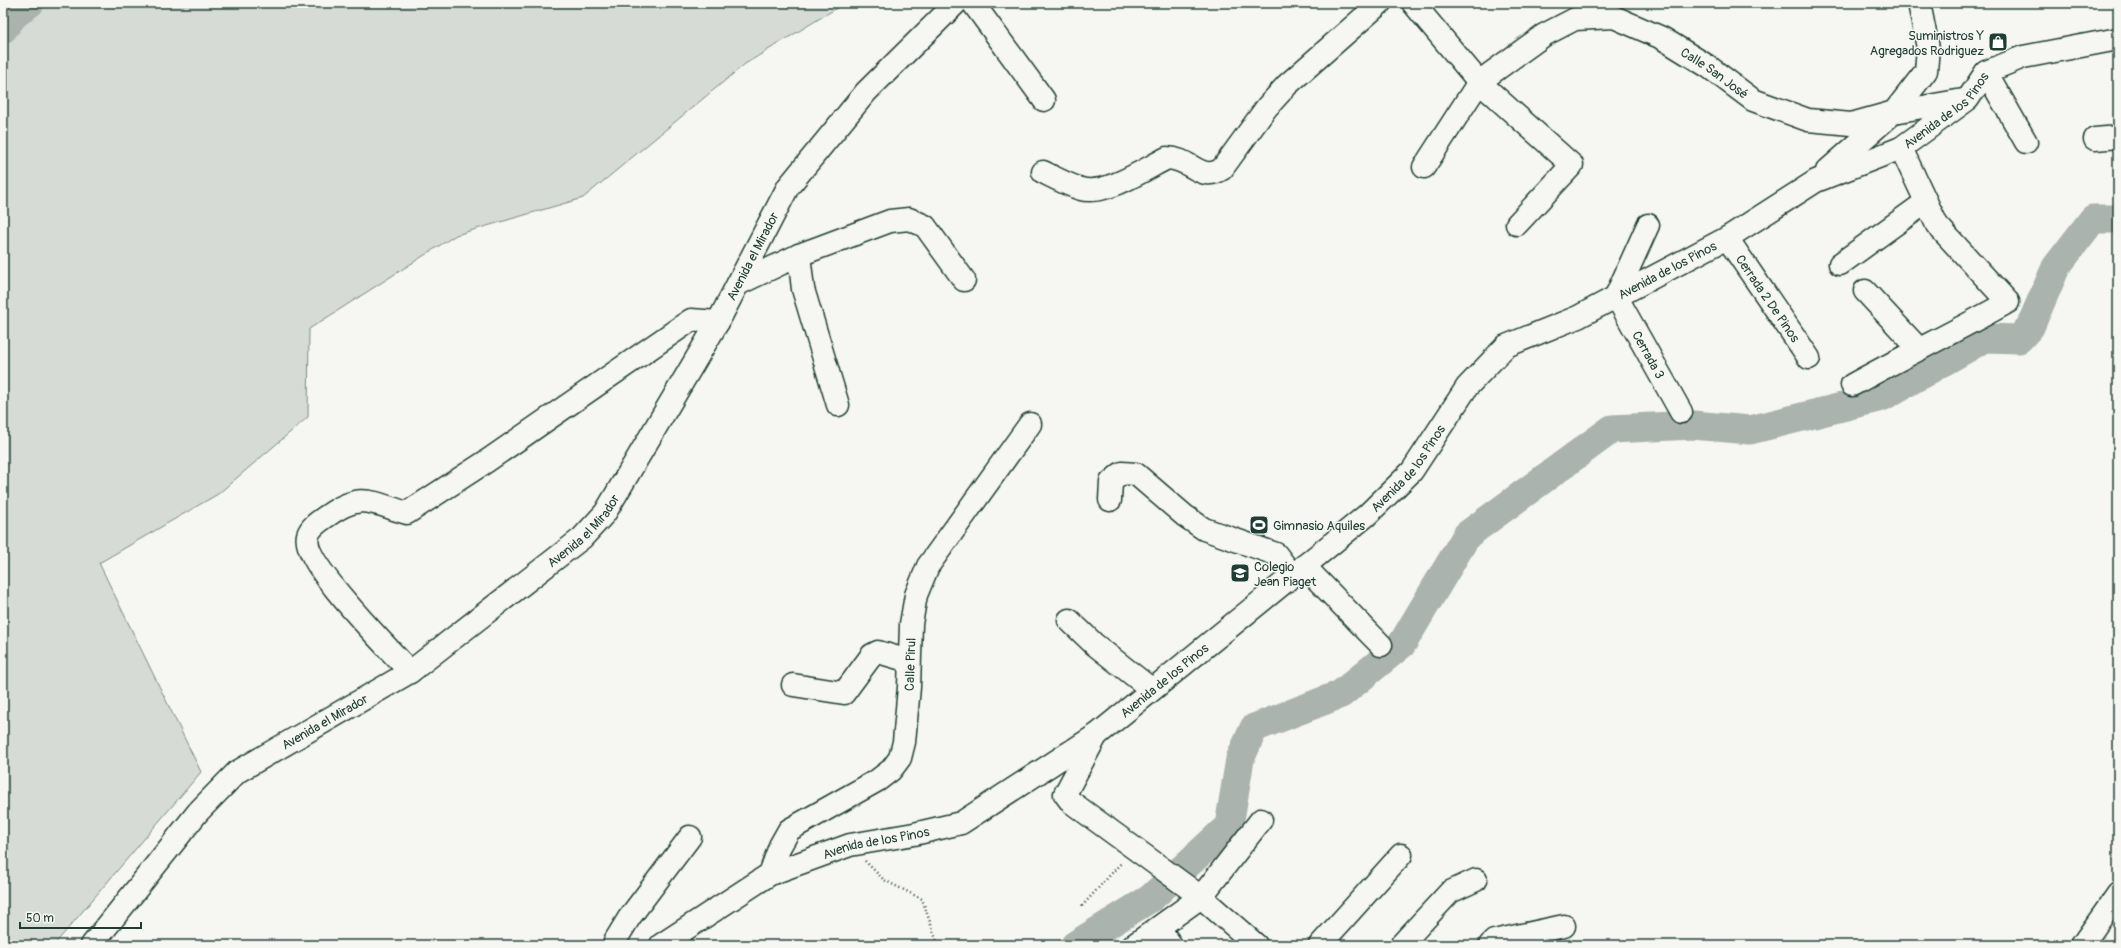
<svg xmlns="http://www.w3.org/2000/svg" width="2121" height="948" font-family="Pangolin,sans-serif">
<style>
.green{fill:#d6dbd6;stroke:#7a8c85}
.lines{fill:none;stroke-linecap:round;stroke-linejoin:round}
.river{stroke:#aab3ae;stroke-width:29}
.minor-casing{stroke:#1f3d34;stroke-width:25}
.path{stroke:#1f3d34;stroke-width:2.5;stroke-dasharray:1 3;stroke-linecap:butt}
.minor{stroke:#f6f6f2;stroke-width:22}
.labels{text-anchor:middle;stroke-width:3;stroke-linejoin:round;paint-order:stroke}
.poi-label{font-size:13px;fill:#1f3d34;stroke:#f6f6f2;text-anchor:start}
.street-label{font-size:13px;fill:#1f3d34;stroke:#f6f6f2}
</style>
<rect width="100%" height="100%" fill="#f6f6f2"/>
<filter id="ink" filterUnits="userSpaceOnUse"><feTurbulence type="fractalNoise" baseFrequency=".025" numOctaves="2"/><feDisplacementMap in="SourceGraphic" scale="8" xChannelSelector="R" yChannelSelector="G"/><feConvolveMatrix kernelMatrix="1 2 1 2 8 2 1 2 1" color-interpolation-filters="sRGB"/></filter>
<g filter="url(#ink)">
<path class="green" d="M 3,3 L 845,3 L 745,64 L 583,198 L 456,235 L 309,329 L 308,417 L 218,494 L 99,563 L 201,772 L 54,945 L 3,945 Z"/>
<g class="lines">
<path class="river" d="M 3,29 L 14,15 L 30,3
M 1075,945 L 1151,898 L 1229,826 L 1240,759 L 1254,728 L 1341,694 L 1402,644 L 1467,535 L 1612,429 L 1693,425 L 1750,430 L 1882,397 L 1985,338 L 2019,339 L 2030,327 L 2056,267 L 2093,219 L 2118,219"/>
<defs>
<g id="minor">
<path d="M 973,3 L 1044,100"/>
<path d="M 1413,3 L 1479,82 L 1572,165 L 1517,224"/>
<path d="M 1986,72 L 2026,142"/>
<path d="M 2095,139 L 2118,137"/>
<path id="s1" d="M 1424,167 L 1479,82 L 1544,35 L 1575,19 L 1614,17 L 1662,38 L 1709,67 L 1753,100 L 1808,120 L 1851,124 L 1894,112 L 1963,100"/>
<path d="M 1827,171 L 1894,112 L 1926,71 L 1928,48 L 1919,3"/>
<path d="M 1043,172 C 1055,178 1068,185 1081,189 C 1105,196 1145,169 1167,158 C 1191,158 1200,183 1222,169 L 1267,107 L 1287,85 L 1380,3"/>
<path id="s2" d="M 1648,225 L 1616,296 L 1681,412"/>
<path id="s3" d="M 1727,238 L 1809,358"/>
<path d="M 799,255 L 803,289 L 838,405"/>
<path d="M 1840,264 L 1926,202"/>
<path d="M 738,284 L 799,255 L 890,221 L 909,219 L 925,226 L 964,280"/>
<path d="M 1865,291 L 1918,348"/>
<path d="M 1852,385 C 1904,356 1957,331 2008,302 L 1937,225 L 1901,148"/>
<path d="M 1110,500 L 1111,482 L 1122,473 L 1136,474 L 1185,516 L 1204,529 L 1276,554 L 1292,575"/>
<path d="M 1304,566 L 1381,645"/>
<path d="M 1069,620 L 1094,644 L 1151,689"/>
<path d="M 410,672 C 391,650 300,562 308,535 C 311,526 320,521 327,516 C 361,492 370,502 407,513 L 487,461 L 691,320 L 718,322"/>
<path d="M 793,685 L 844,693 L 872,655 L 878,652 L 909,661"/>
<path d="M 1096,736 L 1065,794 L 1071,802 L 1201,897 L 1256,945"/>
<path id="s4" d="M 770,874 L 780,846 L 789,830 L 878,780 L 891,770 L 900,758 L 904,742 L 909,687 L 911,624 L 916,595 L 928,566 L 1030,424"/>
<path d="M 1159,928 L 1171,945"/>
<path id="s5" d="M 92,945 L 198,812 L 237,772 L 410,672 L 582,538 L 605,513 L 718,322 L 788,187 L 866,92 L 956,3"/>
<path d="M 616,945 L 615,941 L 629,918 L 690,837"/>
<path id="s6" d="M 661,945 L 770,874 L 850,845 L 914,834 L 961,823 L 1098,734 L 1367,515 L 1412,471 L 1467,387 L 1506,346 L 1578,317 L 1727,238 L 1816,181 L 1901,148 L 1968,99 L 1986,72 L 2023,57 L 2118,39"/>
<path d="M 1134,945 L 1201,897 L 1261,820"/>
<path d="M 1320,945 L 1401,855"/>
<path d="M 1401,945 L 1450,892 L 1476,880"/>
<path d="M 1490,945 L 1494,941 L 1564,926"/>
<path d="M 2082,945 L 2118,894"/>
</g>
</defs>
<use href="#minor" class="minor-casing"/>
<path class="path" d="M 865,861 L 884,880 L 922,899 L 938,945
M 1082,906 L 1122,862"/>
<use href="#minor" class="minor"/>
</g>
</g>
<defs>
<symbol id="shop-square" viewBox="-11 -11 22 22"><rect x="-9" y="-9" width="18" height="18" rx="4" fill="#1f3d34" stroke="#f6f6f2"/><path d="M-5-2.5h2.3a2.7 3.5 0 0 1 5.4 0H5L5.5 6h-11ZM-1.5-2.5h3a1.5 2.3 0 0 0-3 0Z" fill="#fff"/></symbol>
<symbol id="stadium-square" viewBox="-11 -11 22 22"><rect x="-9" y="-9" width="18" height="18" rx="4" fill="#1f3d34" stroke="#f6f6f2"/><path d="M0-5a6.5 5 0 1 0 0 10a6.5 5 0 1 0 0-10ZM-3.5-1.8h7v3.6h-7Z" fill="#fff"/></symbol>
<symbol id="school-square" viewBox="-11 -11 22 22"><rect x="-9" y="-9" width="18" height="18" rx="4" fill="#1f3d34" stroke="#f6f6f2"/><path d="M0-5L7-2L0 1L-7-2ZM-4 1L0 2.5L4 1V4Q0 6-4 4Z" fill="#fff"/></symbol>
</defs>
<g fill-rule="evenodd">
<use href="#shop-square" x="1987" y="31" width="22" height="22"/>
<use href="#stadium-square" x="1248" y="514" width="22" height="22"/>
<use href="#school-square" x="1229" y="562" width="22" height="22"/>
</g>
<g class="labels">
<g class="poi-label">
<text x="1984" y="40" text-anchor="end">Suministros Y<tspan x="1984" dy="15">Agregados Rodriguez</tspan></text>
<text x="1273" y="530">Gimnasio Aquiles</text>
<text x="1254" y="571">Colegio<tspan x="1254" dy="15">Jean Piaget</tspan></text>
</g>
<g class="street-label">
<text dy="5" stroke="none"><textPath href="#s1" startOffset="371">Calle San José</textPath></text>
<text dy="5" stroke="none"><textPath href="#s6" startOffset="1561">Avenida de los Pinos</textPath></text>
<text dy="5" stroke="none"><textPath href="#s5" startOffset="974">Avenida el Mirador</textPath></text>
<text dy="5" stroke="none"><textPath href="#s6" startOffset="1237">Avenida de los Pinos</textPath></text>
<text dy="5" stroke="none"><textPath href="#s3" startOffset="73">Cerrada 2 De Pinos</textPath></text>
<text dy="5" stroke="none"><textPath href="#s2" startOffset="145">Cerrada 3</textPath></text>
<text dy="5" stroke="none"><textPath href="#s6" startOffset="901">Avenida de los Pinos</textPath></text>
<text dy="5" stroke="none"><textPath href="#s5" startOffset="650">Avenida el Mirador</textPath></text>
<text dy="5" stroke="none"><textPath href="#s4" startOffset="276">Calle Pirul</textPath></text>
<text dy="5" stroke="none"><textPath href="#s6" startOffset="577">Avenida de los Pinos</textPath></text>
<text dy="5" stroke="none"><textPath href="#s5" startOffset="327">Avenida el Mirador</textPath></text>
<text dy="5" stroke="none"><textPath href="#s6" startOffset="241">Avenida de los Pinos</textPath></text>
</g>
</g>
<rect width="2121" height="948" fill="none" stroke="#f6f6f2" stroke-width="16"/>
<rect x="8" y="8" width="2105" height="932" fill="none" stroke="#1f3d34" stroke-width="1.5" filter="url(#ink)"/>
<path d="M20 922v6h121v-6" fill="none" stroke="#1f3d34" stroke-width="2"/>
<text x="26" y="922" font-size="12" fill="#1f3d34" stroke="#f6f6f2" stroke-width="3" paint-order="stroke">50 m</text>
</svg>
